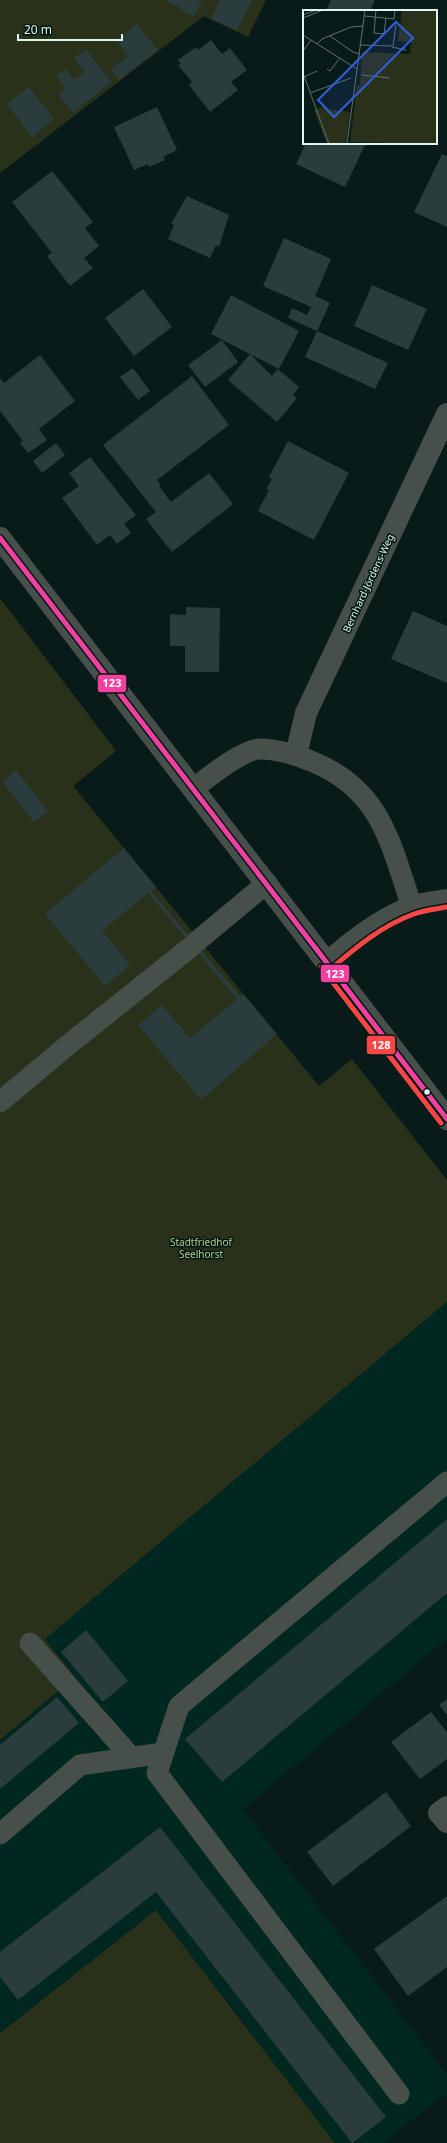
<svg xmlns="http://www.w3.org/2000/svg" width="447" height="2143" font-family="'Noto Sans',sans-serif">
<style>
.built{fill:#012721}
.green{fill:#2a311a}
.building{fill:#2a3d3c}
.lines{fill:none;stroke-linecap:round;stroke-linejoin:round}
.service{stroke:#474f4b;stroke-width:21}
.minor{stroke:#474f4b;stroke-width:22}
.tertiary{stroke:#474f4b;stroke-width:22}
.bus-1-casing{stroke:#001813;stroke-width:8}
.bus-2-casing{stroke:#001813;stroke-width:8}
.bus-1{stroke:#f240a1;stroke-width:5}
.bus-2{stroke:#f74646;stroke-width:5}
.bus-dot{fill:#dff5ef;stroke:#001813;stroke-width:1.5}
.labels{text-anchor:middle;stroke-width:3;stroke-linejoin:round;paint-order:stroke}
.street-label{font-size:10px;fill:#dff5ef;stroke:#001813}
.park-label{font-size:10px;fill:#bcca8c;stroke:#001813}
.inset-road{fill:none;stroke:#5f726e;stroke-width:1}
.view{fill:#305fda;fill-opacity:0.15;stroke:#305fda;stroke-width:2}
.inset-edge{fill:none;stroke:#dff5ef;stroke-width:2}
.line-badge{stroke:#001813;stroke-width:1.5}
.badge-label{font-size:11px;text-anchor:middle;font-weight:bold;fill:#fff}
</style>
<rect width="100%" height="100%" fill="#091b18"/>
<path class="built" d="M 447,1302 L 447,1639 L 243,1809 L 447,2074 L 447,2093 L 383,2143 L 335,2143 L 156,1910 L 0,2033 L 0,1740 L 75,1677 L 45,1639 Z"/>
<path class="green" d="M 0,0 L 266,0 L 248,37 L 204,16 L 0,173 Z
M 0,598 L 116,751 L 73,786 L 319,1086 L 352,1059 L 447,1180 L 447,1302 L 45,1639 L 75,1677 L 0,1740 Z
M 156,1910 L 335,2143 L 0,2143 L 0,2033 Z"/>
<path class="building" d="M 168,0 L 202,0 L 194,16 L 180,10 L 181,8 L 168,2 Z
M 220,0 L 252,0 L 237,31 L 211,19 Z
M 331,0 L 375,0 L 370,11 L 328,11 L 326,10 Z
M 137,24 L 158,50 L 119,80 L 111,69 L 128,56 L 117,41 Z
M 211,40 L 222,54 L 230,48 L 247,70 L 231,82 L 238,90 L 210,112 L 189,85 L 192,82 L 178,65 L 181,64 L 178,60 L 196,47 L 198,50 Z
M 86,49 L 111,82 L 73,113 L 58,94 L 65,88 L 56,76 L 66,69 L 74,80 L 85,72 L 74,58 Z
M 29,87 L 54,119 L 32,137 L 7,104 Z
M 157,107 L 177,150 L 163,157 L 165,160 L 149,167 L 148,164 L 134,170 L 114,127 Z
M 306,143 L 366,143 L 345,187 L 296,164 Z
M 442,154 L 447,156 L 447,227 L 414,212 Z
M 52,171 L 93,222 L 85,228 L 99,246 L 84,258 L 93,268 L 70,286 L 47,256 L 52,253 L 12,202 Z
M 187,196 L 229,215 L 219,247 L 216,245 L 210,258 L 168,239 L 174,225 L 171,224 Z
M 284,238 L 331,259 L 315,296 L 330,303 L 317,331 L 288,318 L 292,308 L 307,315 L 311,307 L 263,286 Z
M 372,285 L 427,309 L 408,350 L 354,326 Z
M 143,289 L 172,327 L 134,356 L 105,318 Z
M 231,295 L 299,331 L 279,369 L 211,334 Z
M 317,331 L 388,363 L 375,389 L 305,357 Z
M 222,340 L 238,362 L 205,387 L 188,365 Z
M 250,354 L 272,376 L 278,369 L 299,387 L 293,395 L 297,398 L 277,422 L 228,380 Z
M 40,355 L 75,401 L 39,429 L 47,440 L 28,453 L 20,443 L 23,441 L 0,411 L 0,378 L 4,383 Z
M 133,368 L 150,391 L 138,400 L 120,377 Z
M 192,376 L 229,425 L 157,480 L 161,485 L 159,486 L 171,502 L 209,473 L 233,504 L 172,552 L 146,519 L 156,512 L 103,445 Z
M 288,441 L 349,473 L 314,540 L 258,511 L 269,490 L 266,489 L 272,479 L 269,477 Z
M 56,443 L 65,455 L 42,473 L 33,461 Z
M 90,457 L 136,515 L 124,524 L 131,533 L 117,544 L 110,535 L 97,545 L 62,498 L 79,486 L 69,473 Z
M 186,607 L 220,608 L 219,672 L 185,672 L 185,646 L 170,646 L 170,614 L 186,615 Z
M 413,611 L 447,626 L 447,683 L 391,659 Z
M 16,770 L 48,811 L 34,822 L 2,782 Z
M 124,848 L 156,887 L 151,891 L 240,996 L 243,994 L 277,1034 L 201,1100 L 138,1025 L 162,1005 L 190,1038 L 237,999 L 148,893 L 102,931 L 130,965 L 105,986 L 45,914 Z
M 447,1519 L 447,1593 L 222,1782 L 185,1739 Z
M 86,1630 L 128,1681 L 103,1702 L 61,1652 Z
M 57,1697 L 79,1723 L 0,1789 L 0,1745 Z
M 447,1699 L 447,1715 L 439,1705 Z
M 431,1712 L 447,1732 L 447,1759 L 420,1779 L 391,1742 Z
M 386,1792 L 411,1826 L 333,1886 L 307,1852 Z
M 160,1827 L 386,2117 L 352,2143 L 156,1892 L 18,2000 L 0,1977 L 0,1952 Z
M 447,1896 L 447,1967 L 408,1996 L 374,1949 Z"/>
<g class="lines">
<path class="service" d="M 193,789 C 207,778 241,751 258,749 C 273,748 297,755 311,761 C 381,789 390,842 412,907
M 195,943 L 267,883
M 0,1102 L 68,1045 L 192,946
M 30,1643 L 132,1758
M 0,1834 L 80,1765 L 163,1753
M 399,2094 L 157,1773 L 179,1706 L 447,1482"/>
<path class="minor" d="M 296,755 L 306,713 L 447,414
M 447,1807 L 439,1813 L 447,1822"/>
<path class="tertiary" d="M 0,538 L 447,1119
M 327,963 C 353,940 379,920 411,907 C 422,903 435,902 447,900"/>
<defs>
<path id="bus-1" d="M 0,538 L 447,1119"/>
<path id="bus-2" d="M 321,967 L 441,1123
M 332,968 C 356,947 383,925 414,914 C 424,910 436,909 447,907"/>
</defs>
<use href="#bus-1" class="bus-1-casing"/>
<use href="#bus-2" class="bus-2-casing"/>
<use href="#bus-1" class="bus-1"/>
<use href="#bus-2" class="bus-2"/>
</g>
<circle class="bus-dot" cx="427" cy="1092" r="3.5"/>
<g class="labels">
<g class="street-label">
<text transform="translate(368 583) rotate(-65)" y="4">Bernhard-Jördens-Weg</text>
</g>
<g class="park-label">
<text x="201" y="1246">Stadtfriedhof<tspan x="201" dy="12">Seelhorst</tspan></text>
</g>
</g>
<g transform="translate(303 10)">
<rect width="134" height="134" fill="#091b18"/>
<path d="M 99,0 L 134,0 L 134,134 L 47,132 L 54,75 L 57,75 L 59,42 L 107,44 L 108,33 L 95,31 ZM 24,96 L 24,99 L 47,102 L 43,134 L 24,134 L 11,100 Z" fill="#2a311a"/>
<path class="inset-road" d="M 73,0 L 71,23 L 81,24 L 83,8M 0,5 L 13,0M 62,6 L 91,9 L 92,0M 0,8 L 20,0M 0,25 L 54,59M 27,26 L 50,42 L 57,44M 14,34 L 19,29 L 48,17 L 60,16M 58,35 L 90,36 L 93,15M 89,37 L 103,40M 0,41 L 8,30M 24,59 L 27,61 L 36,49M 0,63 L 26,134M 59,65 L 87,68M 1,67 L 14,61M 7,83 L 48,68M 44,134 L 62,0"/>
<path class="view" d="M 93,12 L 110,28 L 31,107 L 15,90 Z"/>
<rect width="134" height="134" class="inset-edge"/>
</g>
<g class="line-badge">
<rect x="97" y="674" width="30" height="19" rx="4" fill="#f240a1"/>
<rect x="320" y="964" width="30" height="19" rx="4" fill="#f240a1"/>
<rect x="366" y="1035" width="30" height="20" rx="4" fill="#f74646"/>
</g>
<g class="badge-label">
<text x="112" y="687">123</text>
<text x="335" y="978">123</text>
<text x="381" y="1049">128</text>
</g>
<path d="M18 34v6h104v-6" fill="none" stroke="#dff5ef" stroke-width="2"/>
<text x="24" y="34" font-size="12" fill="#dff5ef" stroke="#001813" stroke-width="3" paint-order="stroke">20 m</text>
</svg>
